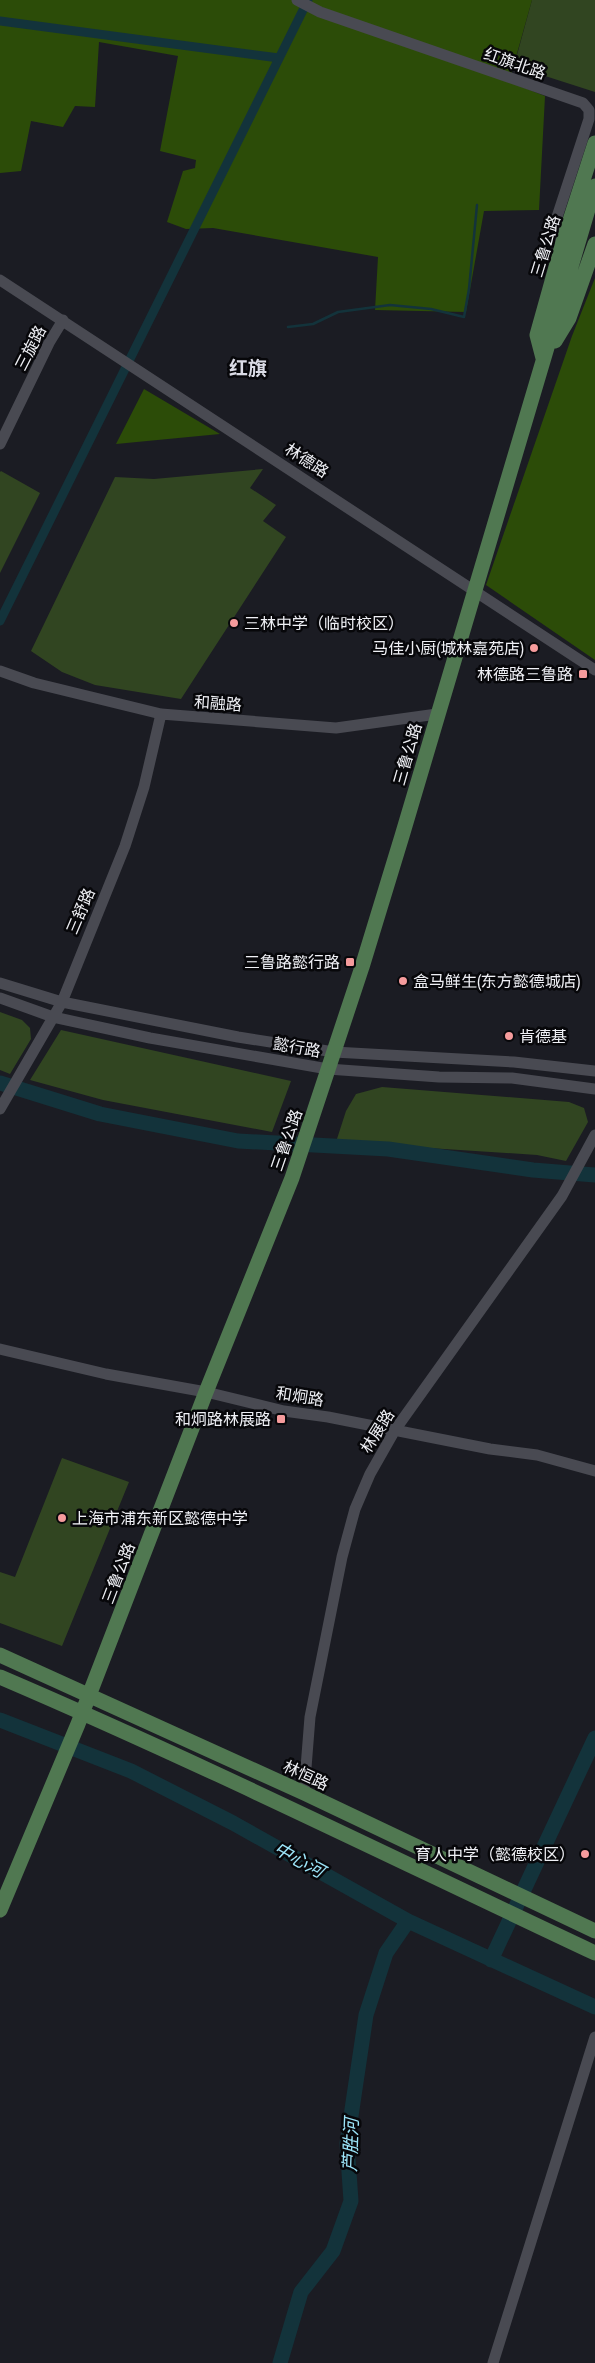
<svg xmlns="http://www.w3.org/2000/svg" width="595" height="2363" font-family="'Asap Condensed','Noto Sans SC',sans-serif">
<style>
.green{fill:#314521}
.forest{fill:#2c4c08}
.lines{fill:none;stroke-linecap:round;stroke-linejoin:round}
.stream{stroke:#13333b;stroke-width:2.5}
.canal{stroke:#13333b;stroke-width:9}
.river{stroke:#13333b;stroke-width:15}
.minor{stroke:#494a52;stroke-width:11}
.major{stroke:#507851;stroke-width:15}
.poi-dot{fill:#f59b9c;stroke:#07070a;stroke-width:2}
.labels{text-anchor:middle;stroke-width:5;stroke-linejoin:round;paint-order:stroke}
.street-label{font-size:16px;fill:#eff0f5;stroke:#07070a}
.poi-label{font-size:16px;fill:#eff0f5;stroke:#07070a;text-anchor:end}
.water-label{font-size:18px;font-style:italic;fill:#9ce5f9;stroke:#07070a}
.quarter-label{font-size:19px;font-weight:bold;fill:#dbdce6;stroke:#07070a}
</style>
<rect width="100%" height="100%" fill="#1b1c23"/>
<path class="green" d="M 532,0 L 595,0 L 595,92 L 514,66 Z
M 263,469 L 250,488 L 276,505 L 263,521 L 286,537 L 181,699 L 95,685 L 62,672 L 31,651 L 115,477 L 154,479 Z
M 1,471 L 40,493 L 0,573 L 0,472 Z
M 0,1012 L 22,1020 L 30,1028 L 31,1039 L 10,1074 L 0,1070 Z
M 61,1030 L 291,1081 L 272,1132 L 103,1100 L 30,1080 Z
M 382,1087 L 569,1102 L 584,1108 L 588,1122 L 566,1161 L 537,1155 L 336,1142 L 346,1111 L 356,1094 Z
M 62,1458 L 129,1482 L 62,1646 L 0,1623 L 0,1572 L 15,1577 Z"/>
<path class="forest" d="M 0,0 L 532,0 L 509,82 L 545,96 L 539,210 L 484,211 L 466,312 L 375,310 L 378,257 L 213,228 L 186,229 L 167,222 L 183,171 L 195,168 L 196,160 L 160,151 L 178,56 L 99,42 L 95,107 L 75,106 L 63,127 L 31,121 L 21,171 L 0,173 Z
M 595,278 L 595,660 L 486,585 L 572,336 Z
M 144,389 L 220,434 L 116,444 Z"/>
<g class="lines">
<path class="stream" d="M 288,327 L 313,324 L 338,312 L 390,305 L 431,309 L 464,317 L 469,289 L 477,205"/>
<path class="canal" d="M 0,21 L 279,58
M 0,621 L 308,0"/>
<path class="river" d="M 0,1083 L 100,1114 L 238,1141 L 388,1149 L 533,1170 L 595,1175
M 0,1720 L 131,1771 L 233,1823 L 408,1921 L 595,2007
M 491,1960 L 595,1738
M 280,2363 L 301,2292 L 333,2251 L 351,2201 L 347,2143 L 366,2015 L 386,1953 L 408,1921"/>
<path class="minor" d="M 297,0 L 320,12 L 583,103 L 589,110 L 589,119 L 556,220 L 555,232 L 563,242
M 0,280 L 595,670
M 0,444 L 49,343 L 63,320
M 0,671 L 34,683 L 161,714 L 336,728 L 437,714
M 0,983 L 62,1002 L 238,1037 L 334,1052 L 514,1062 L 595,1071
M 0,998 L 53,1017 L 150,1038 L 328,1069 L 439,1077 L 512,1078 L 595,1089
M 0,1109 L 62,1002 L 125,846 L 144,787 L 161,714
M 0,1349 L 106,1374 L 206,1392 L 284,1411 L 328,1417 L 490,1449 L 537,1455 L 595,1471
M 304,1793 L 310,1717 L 342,1557 L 355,1509 L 370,1474 L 395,1430 L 562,1196 L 595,1135
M 493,2363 L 595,2037"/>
<path class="major" d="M 555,341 L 569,318 L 595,244
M 543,358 L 537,335 L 563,242 L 595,143
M 0,1655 L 304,1793 L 595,1931
M 0,1677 C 201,1763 397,1860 595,1953
M 0,1910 L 78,1724 L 206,1392 L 292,1178 L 362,967 L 402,836 L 595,186"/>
</g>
<g class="poi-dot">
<circle cx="234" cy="623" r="5"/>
<circle cx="534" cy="648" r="5"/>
<rect x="578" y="669" width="10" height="10" rx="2.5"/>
<rect x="345" y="957" width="10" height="10" rx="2.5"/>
<circle cx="403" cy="981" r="5"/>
<circle cx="509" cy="1036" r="5"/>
<rect x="276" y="1414" width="10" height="10" rx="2.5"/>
<circle cx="62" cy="1518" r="5"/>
<circle cx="585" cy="1854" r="5"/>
</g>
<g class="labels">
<g class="street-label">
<text transform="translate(515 63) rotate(19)" y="6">红旗北路</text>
<text transform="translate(545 246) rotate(-73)" y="6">三鲁公路</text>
<text transform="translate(30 348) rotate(-63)" y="6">三旋路</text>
<text transform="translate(307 460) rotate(33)" y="6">林德路</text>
<text transform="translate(218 703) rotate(4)" y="6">和融路</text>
<text transform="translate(407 754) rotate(-74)" y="6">三鲁公路</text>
<text transform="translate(80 911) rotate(-67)" y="6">三舒路</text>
<text transform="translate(297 1047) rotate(10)" y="6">懿行路</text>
<text transform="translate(286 1140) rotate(-71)" y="6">三鲁公路</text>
<text transform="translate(300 1396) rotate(9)" y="6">和炯路</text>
<text transform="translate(377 1431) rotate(-58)" y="6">林展路</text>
<text transform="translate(118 1573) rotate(-69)" y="6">三鲁公路</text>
<text transform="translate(306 1775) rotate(25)" y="6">林恒路</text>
</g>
<g class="poi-label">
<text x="244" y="629" text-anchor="start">三林中学（临时校区）</text>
<text x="524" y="654">马佳小厨(城林嘉苑店)</text>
<text x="573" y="680">林德路三鲁路</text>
<text x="340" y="968">三鲁路懿行路</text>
<text x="413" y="987" text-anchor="start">盒马鲜生(东方懿德城店)</text>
<text x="519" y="1042" text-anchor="start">肯德基</text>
<text x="271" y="1425">和炯路林展路</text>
<text x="72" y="1524" text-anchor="start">上海市浦东新区懿德中学</text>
<text x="575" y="1860">育人中学（懿德校区）</text>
</g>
<g class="water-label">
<text transform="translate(299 1860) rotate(29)" y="6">中心河</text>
<text transform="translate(351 2145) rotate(-88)" y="6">芦胜河</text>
</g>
<g class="quarter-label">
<text x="248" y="375">红旗</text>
</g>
</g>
</svg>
